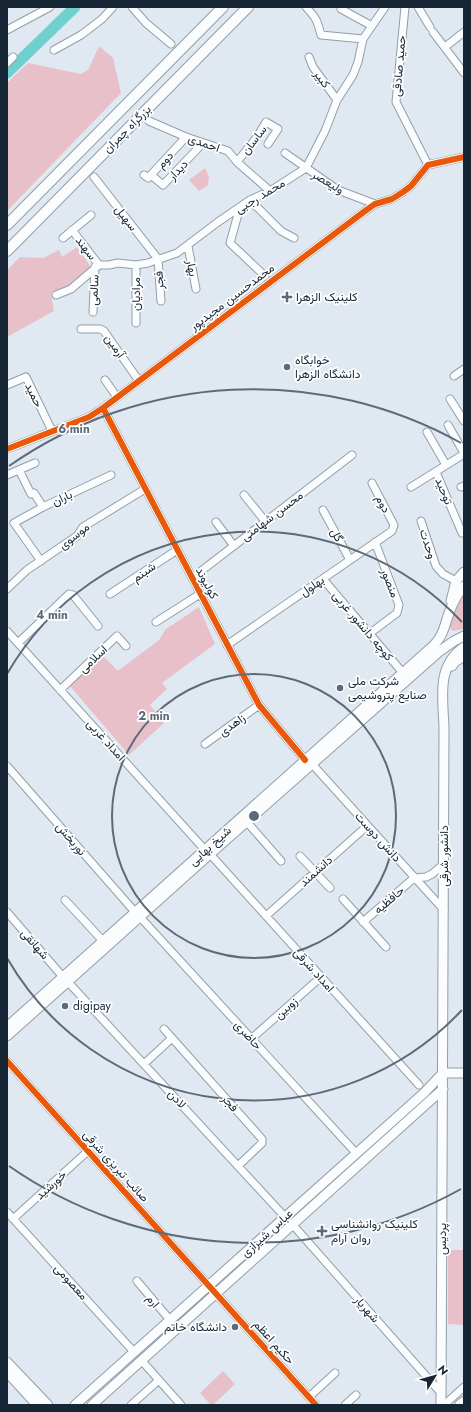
<svg xmlns="http://www.w3.org/2000/svg" width="471" height="1412" font-family="Jost,Vazirmatn,sans-serif">
<style>
.green{fill:#e7c0ca}
.lines{fill:none;stroke-linecap:round;stroke-linejoin:round}
.river{stroke:#70d0ce;stroke-width:11}
.minor-casing{stroke:#939ea8;stroke-width:9}
.major-casing{stroke:#939ea8;stroke-width:11}
.highway-casing{stroke:#939ea8;stroke-width:12}
.minor{stroke:#fafcfd;stroke-width:7}
.major{stroke:#fafcfd;stroke-width:9}
.highway{stroke:#fafcfd;stroke-width:10}
.cycleway-casing{stroke:#fff;stroke-width:8}
.cycleway{stroke:#e8590c;stroke-width:6}
.ring{fill:none;stroke:#5d6a77;stroke-width:2}
.poi-dot{fill:#5d6a77;stroke:#fff;stroke-width:1.5}
.labels{text-anchor:middle;stroke-width:3.5;stroke-linejoin:round;paint-order:stroke}
.street-label{font-size:12px;fill:#172635;stroke:#fff}
.poi-label{font-size:12px;fill:#172635;stroke:#fff;text-anchor:start}
.centre{fill:#5d6a77;stroke:#fff;stroke-width:2}
.ring-label{font-size:12px;text-anchor:middle;font-weight:bold;fill:#5d6a77;stroke:#fff;stroke-width:3.5;stroke-linejoin:round;paint-order:stroke}
</style>
<rect width="100%" height="100%" fill="#e0e9f2"/>
<path class="green" d="M 99,46 L 113,58 L 121,93 L 7,211 L 7,83 L 28,63 L 81,74 L 88,70 Z
M 205,168 L 209,177 L 208,185 L 199,191 L 189,180 Z
M 77,247 L 91,267 L 66,288 L 51,293 L 54,311 L 7,337 L 7,270 L 20,257 L 43,258 L 59,250 L 62,257 Z
M 464,593 L 464,629 L 453,631 L 449,628 L 449,624 Z
M 199,607 L 215,644 L 162,683 L 167,689 L 150,705 L 164,723 L 129,755 L 69,685 L 102,655 L 117,670 L 119,670 L 159,640 L 166,629 Z
M 448,1250 L 464,1250 L 464,1325 L 448,1324 Z
M 223,1371 L 235,1384 L 213,1405 L 211,1405 L 200,1393 Z"/>
<g class="lines">
<path class="river" d="M 7,73 L 75,7"/>
<defs>
<path id="minor" d="M 132,7 L 146,23 L 171,44
M 306,7 C 317,19 317,20 321,35 L 363,39
M 405,7 L 396,102 L 428,165
M 418,7 L 430,27
M 341,9 L 372,26
M 7,30 L 50,7
M 433,32 L 464,73
M 445,47 L 464,32
M 54,50 L 81,35 L 102,19 L 113,7
M 309,57 L 313,67 L 337,100
M 7,63 L 13,57
M 149,121 L 186,137 L 228,151 L 237,162 L 270,191
M 285,153 L 338,190 L 375,204
M 237,162 L 257,137 L 266,122 L 278,129 L 268,144
M 144,175 L 148,178 L 186,137
M 151,175 L 163,185 L 203,143
M 94,177 L 158,259
M 250,200 L 281,231 L 294,238
M 240,207 L 230,243 L 265,276
M 72,230 L 99,265
M 63,238 L 91,215
M 188,246 L 196,289
M 158,259 L 161,301
M 136,265 L 136,323
M 56,295 L 71,289 L 99,265 L 109,265 L 118,263 L 136,265 L 148,263 L 177,253 L 218,222 L 250,200 L 270,191 L 306,168 L 325,131 L 337,100 L 353,75 L 358,62 L 363,39 L 385,7
M 93,312 L 95,267
M 81,329 L 100,329 L 104,331 L 139,381
M 454,376 L 464,369
M 105,380 L 117,397
M 7,385 L 26,377 L 52,431
M 450,399 L 464,421
M 103,408 L 259,705 L 305,760
M 448,425 L 464,453
M 427,432 L 446,465
M 7,449 L 89,417 L 103,408 L 365,211 L 375,204 L 392,199 L 403,192 L 411,186 L 428,165 L 464,157
M 19,470 L 31,494 L 34,493 L 43,507
M 436,472 L 462,533
M 7,475 L 35,463
M 411,487 L 464,454
M 461,487 L 464,486
M 244,495 L 265,521
M 323,510 L 350,560
M 421,521 L 436,566 L 443,574 L 456,581
M 216,522 L 234,546
M 41,561 L 14,523 L 43,507 L 111,475
M 192,578 L 352,455
M 323,579 L 403,673
M 7,589 L 27,570 L 77,536 L 83,527 L 145,489
M 110,594 L 177,550
M 156,622 L 200,594
M 7,631 L 205,850
M 369,634 L 397,613 L 399,605 L 375,542
M 18,643 L 69,594 L 73,595 L 98,626
M 227,645 L 392,531 L 394,525 L 372,483
M 60,690 L 117,636 L 126,646
M 205,744 L 259,705
M 312,764 L 444,910
M 7,766 L 135,912
M 247,822 L 281,861
M 210,854 L 419,1085
M 300,856 L 330,888
M 343,899 L 386,947
M 65,900 L 103,941
M 7,912 L 63,977
M 266,916 L 367,826
M 140,917 L 356,1153
M 363,922 L 414,878 L 426,877 L 432,874 L 444,864
M 68,982 L 285,1217
M 164,1029 L 262,1139 L 262,1143 L 238,1166
M 251,1039 L 321,977
M 7,1061 L 316,1405
M 144,1064 L 172,1038
M 7,1212 L 134,1352
M 13,1219 L 88,1151
M 293,1225 L 441,1393
M 137,1281 L 170,1320
M 142,1361 L 181,1405
M 309,1397 L 335,1373
M 131,1405 L 159,1380
M 345,1405 L 356,1395
M 444,1405 L 464,1387"/>
<path id="major" d="M 451,601 L 456,581 L 464,572
M 452,666 L 455,662 L 464,656
M 7,1027 L 434,645 C 445,634 445,621 451,608 C 454,600 459,592 464,586
M 7,1036 L 210,854 L 440,651 L 454,641 L 464,636
M 7,1362 L 48,1405
M 7,1372 L 37,1405
M 75,1405 L 424,1093 L 443,1073 L 464,1073
M 92,1405 L 443,1089
M 441,1405 L 444,728 C 443,698 436,666 464,647"/>
<path id="highway" d="M 7,225 L 223,7
M 7,251 L 248,7
M 460,1405 L 464,1402"/>
</defs>
<use href="#minor" class="minor-casing"/>
<use href="#major" class="major-casing"/>
<use href="#highway" class="highway-casing"/>
<use href="#minor" class="minor"/>
<use href="#major" class="major"/>
<use href="#highway" class="highway"/>
<defs>
<path id="cycleway" d="M 103,408 L 259,705 L 305,760
M 7,449 L 89,417 L 103,408 L 365,211 L 375,204 L 392,199 L 403,192 L 411,186 L 428,165 L 464,157
M 7,1061 L 316,1405"/>
</defs>
<use href="#cycleway" class="cycleway-casing"/>
<use href="#cycleway" class="cycleway"/>
</g>
<g class="ring">
<circle cx="254" cy="816" r="142"/>
<path d="M462 1010A285 285 0 0 1 7 958M7 674A285 285 0 0 1 462 622"/>
<path d="M461 1189A427 427 0 0 1 9 1166M9 466A427 427 0 0 1 461 443"/>
</g>
<g class="poi-dot">
<path d="M285 291h4v4h4v4h-4v4h-4v-4h-4v-4h4z"/>
<circle cx="287" cy="367" r="4"/>
<circle cx="340" cy="688" r="4"/>
<circle cx="65" cy="1006" r="4"/>
<path d="M320 1225h4v4h4v4h-4v4h-4v-4h-4v-4h4z"/>
<circle cx="235" cy="1327" r="4"/>
</g>
<g class="labels">
<g class="street-label">
<text transform="translate(399 66) rotate(-85)" y="4">حمید صادقی</text>
<text transform="translate(322 79) rotate(53)" y="4">کبیر</text>
<text transform="translate(127 129) rotate(-45)" y="4">بزرگراه چمران</text>
<text transform="translate(254 140) rotate(-52)" y="4">ساسان</text>
<text transform="translate(204 143) rotate(19)" y="4">احمدی</text>
<text transform="translate(165 160) rotate(-48)" y="4">دوم</text>
<text transform="translate(178 170) rotate(-46)" y="4">دیدار</text>
<text transform="translate(328 182) rotate(31)" y="4">ولیعصر</text>
<text transform="translate(260 196) rotate(-31)" y="4">محمد رجبی</text>
<text transform="translate(126 218) rotate(52)" y="4">سهیل</text>
<text transform="translate(86 248) rotate(52)" y="4">سهند</text>
<text transform="translate(192 268) rotate(79)" y="4">بهار</text>
<text transform="translate(159 280) rotate(-93)" y="4">فجر</text>
<text transform="translate(94 290) rotate(-87)" y="4">سالمی</text>
<text transform="translate(136 294) rotate(-90)" y="4">مرادیان</text>
<text transform="translate(232 297) rotate(-37)" y="4">محمدحسین مجیدپور</text>
<text transform="translate(115 346) rotate(55)" y="4">آرمین</text>
<text transform="translate(34 395) rotate(64)" y="4">حمید</text>
<text transform="translate(444 491) rotate(67)" y="4">توحید</text>
<text transform="translate(62 498) rotate(-25)" y="4">باران</text>
<text transform="translate(383 504) rotate(62)" y="4">دوم</text>
<text transform="translate(272 516) rotate(-37)" y="4">محسن شهامتی</text>
<text transform="translate(337 535) rotate(62)" y="4">گل</text>
<text transform="translate(74 536) rotate(-38)" y="4">موسوی</text>
<text transform="translate(428 544) rotate(72)" y="4">وحدت</text>
<text transform="translate(144 572) rotate(-34)" y="4">شبنم</text>
<text transform="translate(207 583) rotate(62)" y="4">کولیوند</text>
<text transform="translate(390 583) rotate(69)" y="4">منصور</text>
<text transform="translate(312 586) rotate(-35)" y="4">بهلول</text>
<text transform="translate(363 626) rotate(50)" y="4">کوچه دانشور غربی</text>
<text transform="translate(93 659) rotate(-43)" y="4">اسلامی</text>
<text transform="translate(232 725) rotate(-36)" y="4">زاهدی</text>
<text transform="translate(106 740) rotate(48)" y="4">امداد غربی</text>
<text transform="translate(378 837) rotate(48)" y="4">دانش دوست</text>
<text transform="translate(71 839) rotate(49)" y="4">نوربخش</text>
<text transform="translate(210 846) rotate(-42)" y="4">شیخ بهایی</text>
<text transform="translate(444 856) rotate(-90)" y="4">دانشور شرقی</text>
<text transform="translate(316 871) rotate(-42)" y="4">دانشمند</text>
<text transform="translate(389 900) rotate(-41)" y="4">حافظیه</text>
<text transform="translate(35 944) rotate(49)" y="4">شهانقی</text>
<text transform="translate(314 970) rotate(48)" y="4">امداد شرقی</text>
<text transform="translate(286 1008) rotate(-42)" y="4">زوبین</text>
<text transform="translate(248 1035) rotate(48)" y="4">حاضری</text>
<text transform="translate(177 1099) rotate(47)" y="4">لادن</text>
<text transform="translate(230 1103) rotate(48)" y="4">فجر</text>
<text transform="translate(116 1166) rotate(48)" y="4">صائب تبریزی شرقی</text>
<text transform="translate(51 1185) rotate(-42)" y="4">خورشید</text>
<text transform="translate(267 1233) rotate(-42)" y="4">عباس شیرازی</text>
<text transform="translate(442 1239) rotate(-90)" y="4">پردیس</text>
<text transform="translate(71 1282) rotate(48)" y="4">معصومی</text>
<text transform="translate(153 1301) rotate(50)" y="4">ارم</text>
<text transform="translate(367 1309) rotate(49)" y="4">شهریار</text>
<text transform="translate(274 1342) rotate(48)" y="4">حکیم اعظم</text>
</g>
<g class="poi-label">
<text x="296" y="301">کلینیک الزهرا</text>
<text x="295" y="364">خوابگاه<tspan x="295" dy="14">دانشگاه الزهرا</tspan></text>
<text x="348" y="685">شرکت ملی<tspan x="348" dy="14">صنایع پتروشیمی</tspan></text>
<text x="73" y="1010">digipay</text>
<text x="331" y="1228">کلینیک روانشناسی<tspan x="331" dy="14">روان آرام</tspan></text>
<text x="227" y="1331" text-anchor="end">دانشگاه خاتم</text>
</g>
</g>
<circle cx="254" cy="816" r="6" class="centre"/>
<g class="ring-label">
<text x="74" y="433">6 min</text>
<text x="52" y="619">4 min</text>
<text x="154" y="720">2 min</text>
</g>
<rect width="471" height="1412" fill="none" stroke="#172635" stroke-width="16"/>
<g transform="translate(435 1376) rotate(53)" stroke="#ffffff" stroke-width="3" paint-order="stroke">
<path d="M0-3L7 15L0 10L-7 15Z" fill="#172635"/>
<text y="-6" font-size="11" font-weight="bold" text-anchor="middle" fill="#172635">N</text>
</g>
</svg>
